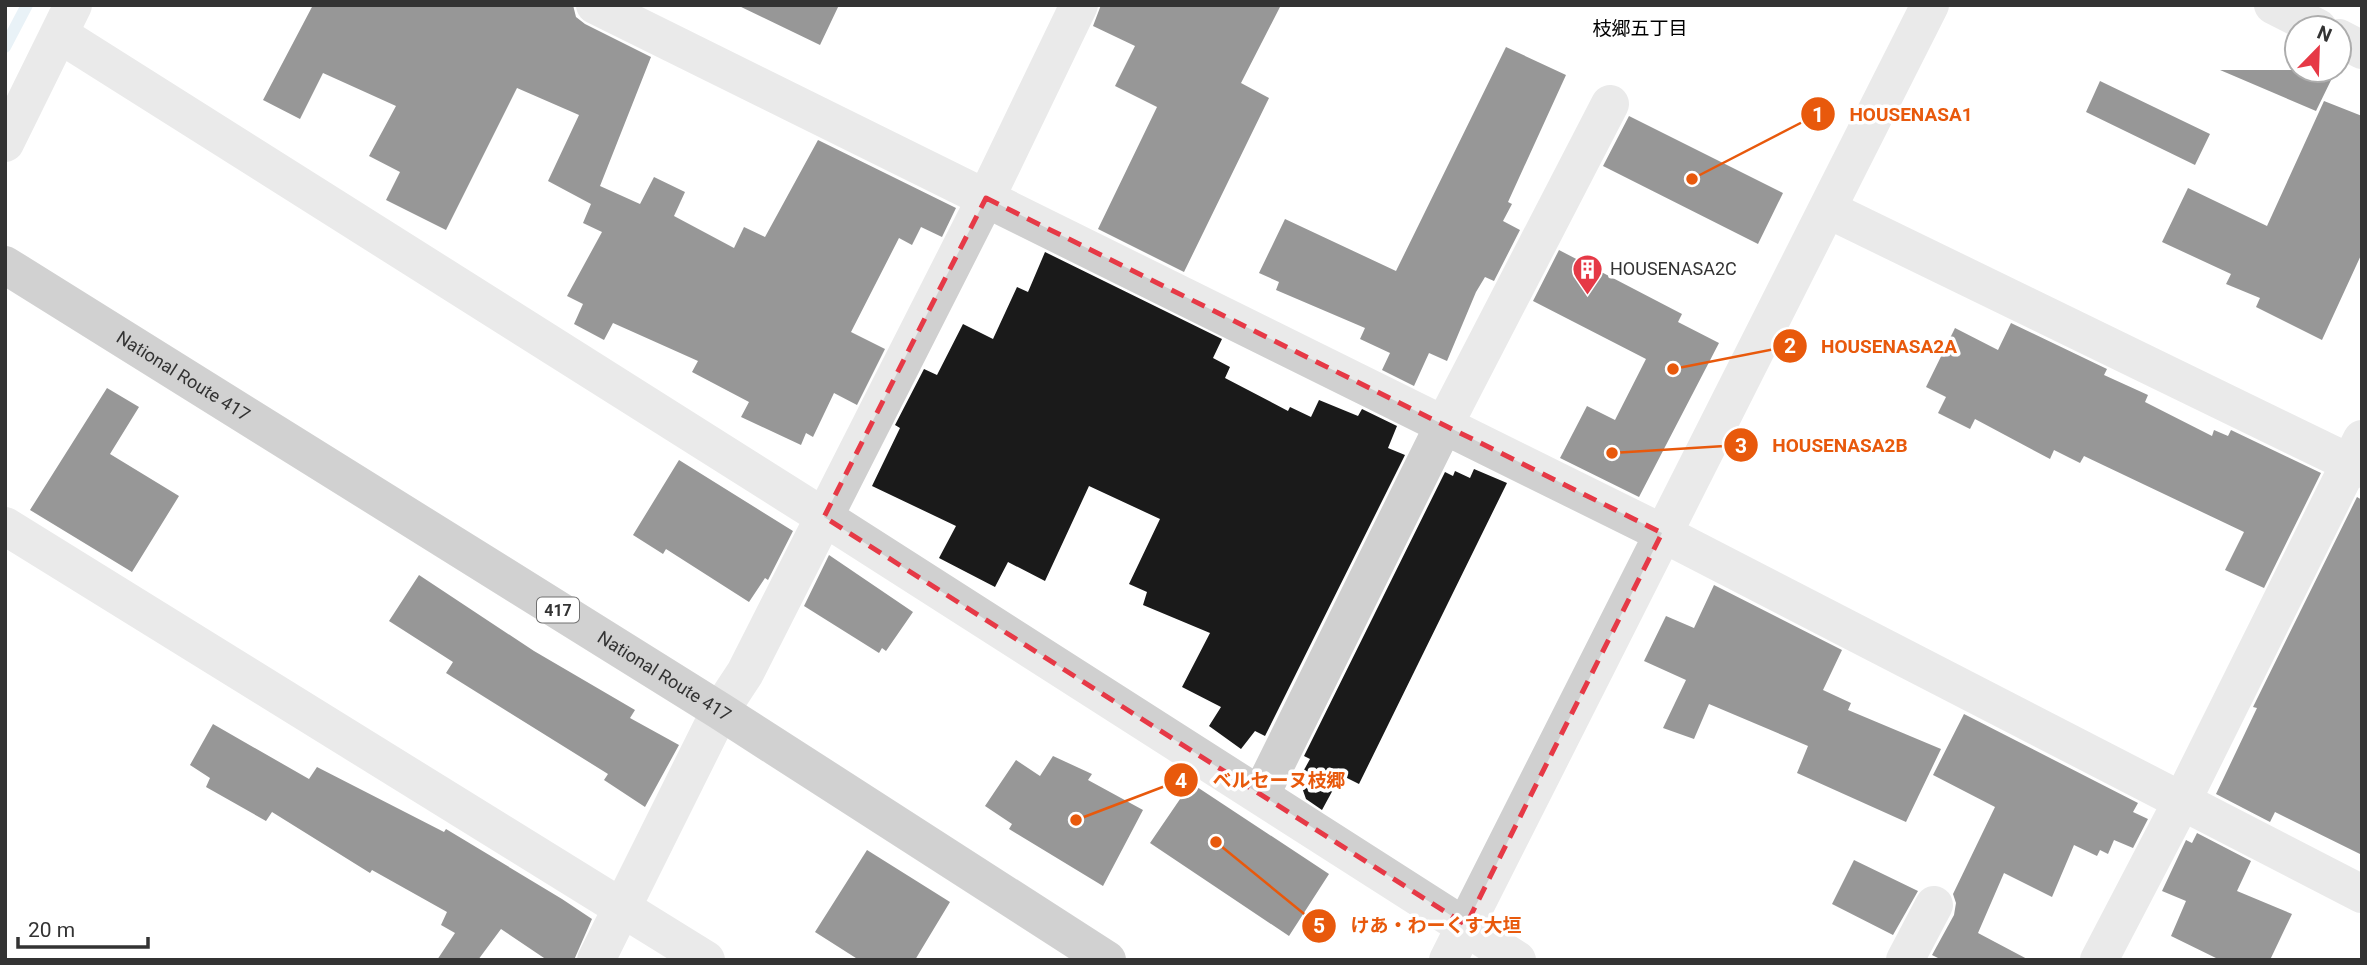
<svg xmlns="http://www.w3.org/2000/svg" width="2367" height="965" font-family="Roboto,'Noto Sans JP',sans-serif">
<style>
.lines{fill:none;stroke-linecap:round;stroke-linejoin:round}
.stream{stroke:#cfe2ee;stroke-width:12}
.building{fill:#1a1a1a}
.street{stroke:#d0d0d0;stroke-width:38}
.highway{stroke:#9a9a9a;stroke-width:38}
.marked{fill:none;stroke:#e63946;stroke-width:5;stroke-dasharray:14 9;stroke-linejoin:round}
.labels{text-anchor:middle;stroke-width:7;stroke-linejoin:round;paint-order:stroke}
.shield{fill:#fff;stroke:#707070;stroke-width:2}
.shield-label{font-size:16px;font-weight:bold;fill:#333}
.poi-label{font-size:18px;fill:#333;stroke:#fff;text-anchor:start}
.street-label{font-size:18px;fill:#333;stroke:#fff}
.neighbourhood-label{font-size:19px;fill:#000;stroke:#fff}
.leader{fill:none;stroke:#e8590c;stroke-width:2.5}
.callout-dot{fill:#e8590c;stroke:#fff;stroke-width:2.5}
.mark-label{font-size:21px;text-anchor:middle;font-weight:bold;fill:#fff}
.callout-label{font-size:19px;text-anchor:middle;font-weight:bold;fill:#e8590c;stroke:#fff;stroke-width:7;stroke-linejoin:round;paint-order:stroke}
</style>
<rect width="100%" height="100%" fill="#fff"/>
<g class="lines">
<path class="stream" d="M 5,47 L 27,5"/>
</g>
<path class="building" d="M 313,5 L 573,5 L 576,17 L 585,24 L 651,57 L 600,186 L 640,204 L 654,177 L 685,192 L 674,216 L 734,248 L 744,227 L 765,237 L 818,140 L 956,208 L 942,237 L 921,227 L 912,245 L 899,238 L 851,332 L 885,349 L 857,405 L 834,393 L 813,437 L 806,433 L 801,445 L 741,417 L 749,402 L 692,372 L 698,361 L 613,323 L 604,340 L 574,324 L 583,304 L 567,296 L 602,232 L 583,223 L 591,204 L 548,181 L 579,115 L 517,88 L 446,230 L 386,200 L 400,172 L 369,156 L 396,106 L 323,73 L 300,119 L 263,100 Z
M 737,5 L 839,5 L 820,45 Z
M 1101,5 L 1281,5 L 1241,83 L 1269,98 L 1184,272 L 1098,229 L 1157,107 L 1115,86 L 1135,46 L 1093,26 Z
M 1506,47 L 1566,75 L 1508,202 L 1512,204 L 1503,221 L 1520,230 L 1494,281 L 1485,277 L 1476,292 L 1447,361 L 1429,353 L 1414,386 L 1382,370 L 1390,353 L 1360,339 L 1365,328 L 1276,290 L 1279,282 L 1259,273 L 1285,219 L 1396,271 Z
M 2220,70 L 2336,70 L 2316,111 Z
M 2100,81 L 2210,134 L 2195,165 L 2086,112 Z
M 2324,101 L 2362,116 L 2362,253 L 2322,340 L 2256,307 L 2260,298 L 2226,284 L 2231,274 L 2162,242 L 2188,188 L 2267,226 Z
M 1629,116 L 1783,193 L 1758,244 L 1603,166 Z
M 1559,250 L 1682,314 L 1678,322 L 1719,343 L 1639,497 L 1560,458 L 1587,406 L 1615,420 L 1646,359 L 1533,301 Z
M 1045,252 L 1222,339 L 1213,358 L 1230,367 L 1225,378 L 1288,411 L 1290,407 L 1311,417 L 1319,400 L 1358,416 L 1362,409 L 1397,426 L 1388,448 L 1405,455 L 1265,736 L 1255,731 L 1241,749 L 1209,726 L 1221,707 L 1182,687 L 1210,633 L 1143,605 L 1147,592 L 1129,584 L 1160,519 L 1089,486 L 1045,581 L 1008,562 L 995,587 L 939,558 L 956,526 L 872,486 L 900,428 L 895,425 L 924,369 L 937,375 L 963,324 L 993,339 L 1017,287 L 1028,292 Z
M 2011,323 L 2107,369 L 2104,375 L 2148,395 L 2145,402 L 2212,436 L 2214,430 L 2228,436 L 2231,430 L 2321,473 L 2264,588 L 2225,570 L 2244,532 L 2084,456 L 2080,463 L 2054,450 L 2050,459 L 1975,419 L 1970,429 L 1938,413 L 1946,397 L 1926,387 L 1955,328 L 1998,350 Z
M 107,388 L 139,407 L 110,454 L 179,496 L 132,572 L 30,510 Z
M 679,460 L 793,531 L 768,580 L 765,578 L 749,602 L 666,549 L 663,554 L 633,535 Z
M 1474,469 L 1507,483 L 1359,784 L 1341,775 L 1322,810 L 1306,799 L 1299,779 L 1310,759 L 1304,756 L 1445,472 L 1453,476 L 1455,471 L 1470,478 Z
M 2357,497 L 2362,500 L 2362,855 L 2275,812 L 2270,822 L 2216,794 L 2257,708 L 2253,707 Z
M 829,555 L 913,612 L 886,651 L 882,648 L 879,653 L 804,606 Z
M 419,575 L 534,651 L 635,710 L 630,718 L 679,745 L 645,807 L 604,780 L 608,774 L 446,673 L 453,662 L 389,621 Z
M 1714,585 L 1842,650 L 1823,690 L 1851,703 L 1848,710 L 1941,749 L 1906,822 L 1797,773 L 1808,746 L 1709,704 L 1694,739 L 1663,728 L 1686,680 L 1644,661 L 1666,616 L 1694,628 Z
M 1964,714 L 2138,803 L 2133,812 L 2148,819 L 2133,848 L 2114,840 L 2108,854 L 2100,850 L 2097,856 L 2074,845 L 2052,897 L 2004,873 L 1978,933 L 2029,960 L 1942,960 L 1932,955 L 1954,915 L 1956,903 L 1953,894 L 1995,807 L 1933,775 Z
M 213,724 L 309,779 L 317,767 L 444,832 L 446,829 L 562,899 L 592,919 L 574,960 L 547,960 L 501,929 L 478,960 L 437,960 L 455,933 L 441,925 L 447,912 L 372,870 L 370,873 L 272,812 L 266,821 L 206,787 L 210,778 L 190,765 Z
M 1053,756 L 1092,774 L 1088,780 L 1143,810 L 1103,886 L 1009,829 L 1012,824 L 985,806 L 1016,760 L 1040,776 Z
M 1191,783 L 1329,874 L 1289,936 L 1150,843 Z
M 2197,833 L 2251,861 L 2237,891 L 2292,914 L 2270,960 L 2220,960 L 2171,936 L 2186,901 L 2162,891 L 2186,840 L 2192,843 Z
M 867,850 L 950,902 L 915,960 L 859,960 L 815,932 Z
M 1854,860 L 1918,891 L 1893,935 L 1832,904 Z"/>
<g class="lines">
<path class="street" d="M 595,5 L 1662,533 L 2362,894
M 2273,5 L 2318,28
M 59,34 L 824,517 L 1517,960
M 2339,38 L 2362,50
M 5,143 L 73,5
M 1827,209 L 2362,469
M 5,526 L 706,960
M 1261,794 L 1444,425 L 1610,104
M 596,960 L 720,711 L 745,673 L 986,198 L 1079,5
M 1448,960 L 1930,5
M 1905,960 L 1934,905
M 2099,960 L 2182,801 L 2362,439"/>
<path class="highway" id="s1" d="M 5,265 L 720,711 L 1107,960"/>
</g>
<path d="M0 0H2367V965H0ZM 986,198 L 1662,533 L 1466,925 L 824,517 Z" fill="#fff" fill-opacity=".55" fill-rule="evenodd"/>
<path class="marked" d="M 986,198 L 1662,533 L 1466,925 L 824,517 Z"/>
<defs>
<symbol id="building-pin" viewBox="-11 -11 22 30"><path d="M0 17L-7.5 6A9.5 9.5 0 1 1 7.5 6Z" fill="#e63946" stroke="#fff"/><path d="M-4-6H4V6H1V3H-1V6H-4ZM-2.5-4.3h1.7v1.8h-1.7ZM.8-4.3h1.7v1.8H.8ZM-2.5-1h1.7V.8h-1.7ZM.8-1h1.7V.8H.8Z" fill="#fff"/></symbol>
</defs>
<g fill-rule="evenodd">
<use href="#building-pin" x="1570" y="252" width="35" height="47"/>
</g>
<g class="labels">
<rect class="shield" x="537" y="597.5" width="42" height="25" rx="5"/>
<g class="shield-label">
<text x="558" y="616">417</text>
</g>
<g class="poi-label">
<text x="1610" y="275">HOUSENASA2C</text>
</g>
<g class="street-label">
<text dy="6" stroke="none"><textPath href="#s1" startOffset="210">National Route 417</textPath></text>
<text dy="6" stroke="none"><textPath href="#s1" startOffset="777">National Route 417</textPath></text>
</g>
<g class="neighbourhood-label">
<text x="1640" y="35">枝郷五丁目</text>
</g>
</g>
<path class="leader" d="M1692 179L1818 114M1673 369L1790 346M1612 453L1741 445M1076 820L1181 780M1216 842L1319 926"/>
<g class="callout-dot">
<circle cx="1692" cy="179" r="7"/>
<circle cx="1673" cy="369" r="7"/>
<circle cx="1612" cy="453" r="7"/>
<circle cx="1076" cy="820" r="7"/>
<circle cx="1216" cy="842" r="7"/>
<circle cx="1818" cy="114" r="18"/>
<circle cx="1790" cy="346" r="18"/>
<circle cx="1741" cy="445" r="18"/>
<circle cx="1181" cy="780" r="18"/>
<circle cx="1319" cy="926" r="18"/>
</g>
<g class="mark-label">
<text x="1818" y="122">1</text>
<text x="1790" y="353">2</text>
<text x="1741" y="453">3</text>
<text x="1181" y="788">4</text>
<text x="1319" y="933">5</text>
</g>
<g class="callout-label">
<text x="1911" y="121">HOUSENASA1</text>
<text x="1889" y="353">HOUSENASA2A</text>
<text x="1840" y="452">HOUSENASA2B</text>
<text x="1279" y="787">ベルセーヌ枝郷</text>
<text x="1436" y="932">けあ・わーくす大垣</text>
</g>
<rect width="2367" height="965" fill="none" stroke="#333333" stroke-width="14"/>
<g transform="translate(2318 49) rotate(23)"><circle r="33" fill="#ffffff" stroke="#adadad" stroke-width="2"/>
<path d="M0-5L12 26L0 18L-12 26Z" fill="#e63946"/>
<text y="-10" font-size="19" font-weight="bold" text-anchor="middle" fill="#333333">N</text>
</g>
<path d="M18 937v10h130v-10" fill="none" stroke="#333333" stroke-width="3.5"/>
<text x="28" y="937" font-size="21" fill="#333333" stroke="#ffffff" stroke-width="5" paint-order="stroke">20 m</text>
</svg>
